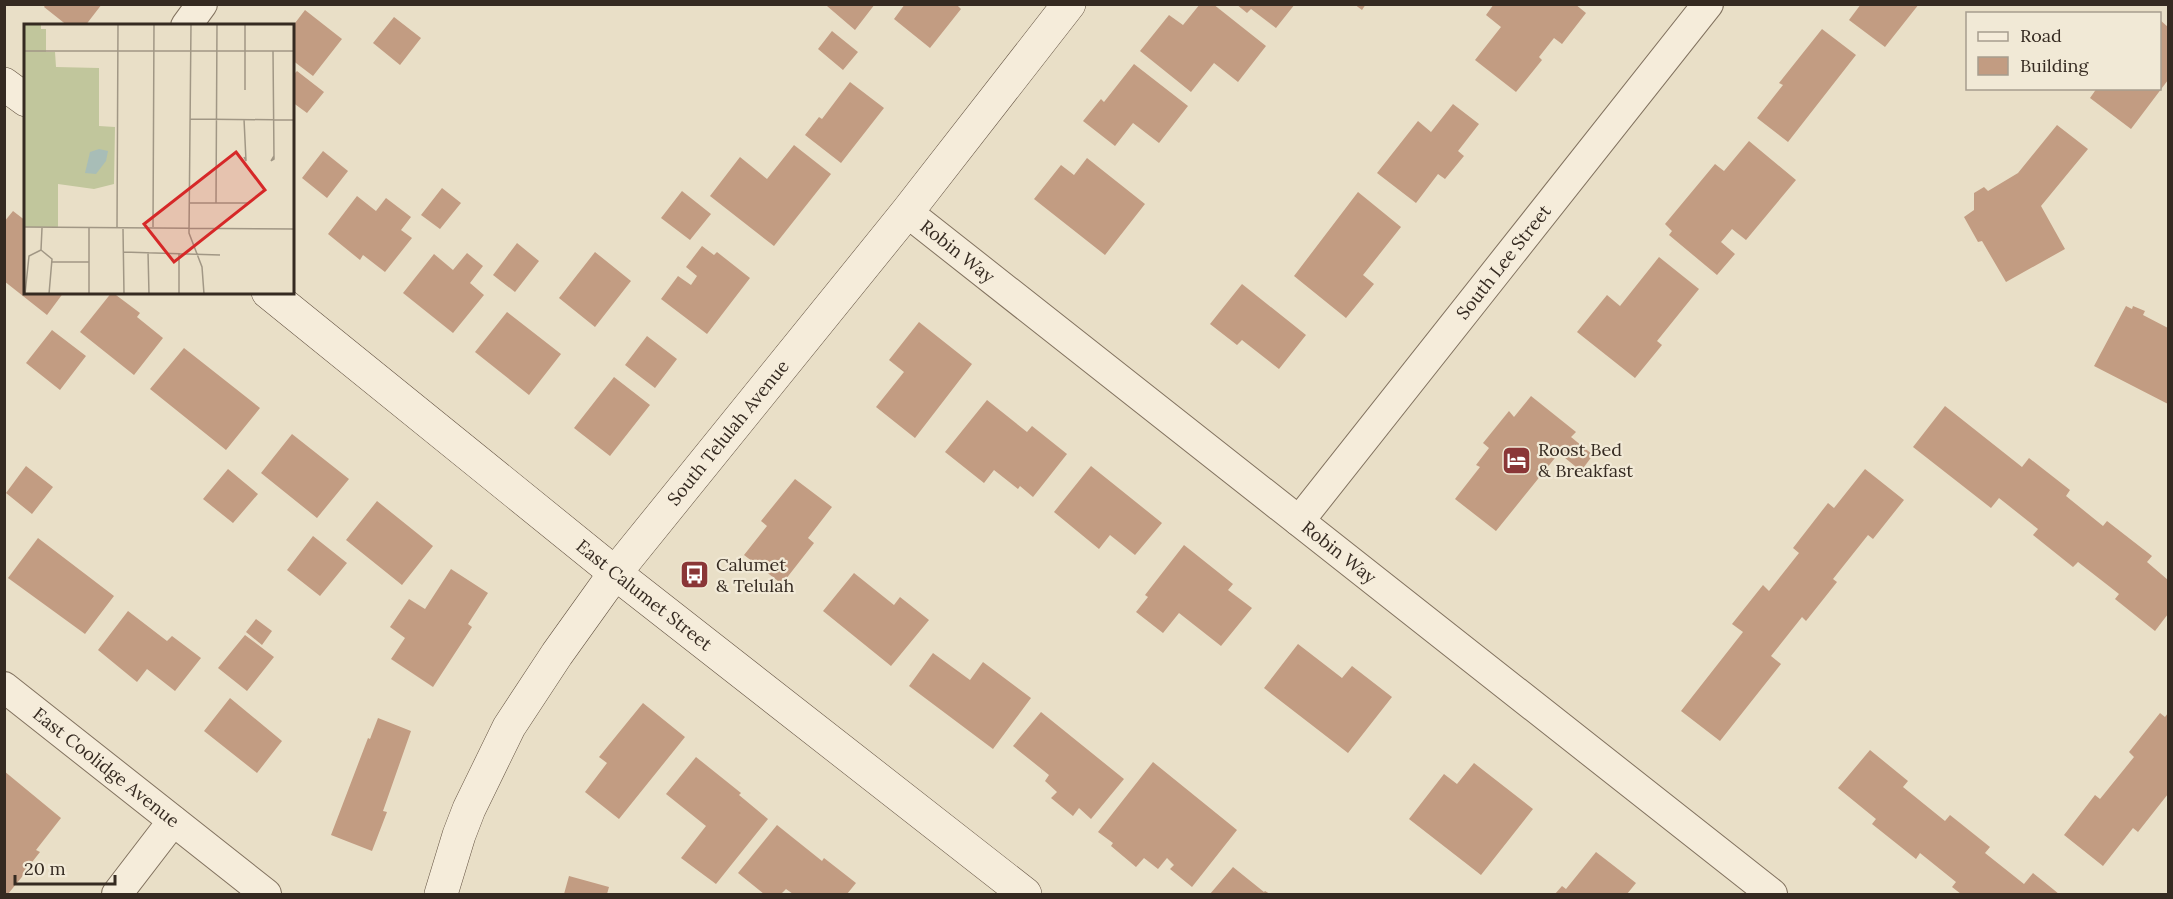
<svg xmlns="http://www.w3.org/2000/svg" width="2173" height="899" font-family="Lora,serif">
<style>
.building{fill:#c29c82}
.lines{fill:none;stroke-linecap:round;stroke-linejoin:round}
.street-casing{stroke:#82725f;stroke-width:32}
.secondary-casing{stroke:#645342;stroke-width:34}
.street{stroke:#f5ecda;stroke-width:30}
.secondary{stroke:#f5ecda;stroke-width:33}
.labels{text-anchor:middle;stroke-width:4.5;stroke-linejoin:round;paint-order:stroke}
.street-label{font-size:18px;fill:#352a21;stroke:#f1e9d6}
.poi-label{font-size:18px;fill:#352a21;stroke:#f1e9d6;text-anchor:start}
.inset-road{fill:none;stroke:#a19785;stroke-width:1.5}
.view{fill:#d62828;fill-opacity:0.15;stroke:#d62828;stroke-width:3}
.inset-edge{fill:none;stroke:#352a21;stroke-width:3}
</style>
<rect width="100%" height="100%" fill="#e9dfc7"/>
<path class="building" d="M 46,4 L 102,4 L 85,26 L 68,26 L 44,7 Z
M 828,4 L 875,4 L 855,30 L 827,6 Z
M 905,4 L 956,4 L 961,9 L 930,48 L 894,19 Z
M 1200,4 L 1213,4 L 1266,46 L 1238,82 L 1214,63 L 1191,92 L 1140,51 L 1169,15 L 1183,25 Z
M 1236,4 L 1295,4 L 1276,28 L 1251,9 L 1247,13 Z
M 1354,4 L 1366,4 L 1362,10 Z
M 1494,4 L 1575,4 L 1586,13 L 1562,44 L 1554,38 L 1539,57 L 1542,60 L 1516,92 L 1475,60 L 1501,27 L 1486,15 Z
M 1861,4 L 1919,4 L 1885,47 L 1849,20 Z
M 305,10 L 342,39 L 313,76 L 292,60 L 292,27 Z
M 394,17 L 421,38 L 400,65 L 373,43 Z
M 2160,20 L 2168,27 L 2168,80 L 2131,129 L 2090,98 L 2097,88 L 2160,88 Z
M 1822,29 L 1856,55 L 1788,142 L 1757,118 L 1783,85 L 1779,83 Z
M 832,31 L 858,52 L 843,70 L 818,49 Z
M 1134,64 L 1188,106 L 1159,143 L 1133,123 L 1115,146 L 1083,121 L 1101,99 L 1104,102 Z
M 297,71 L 324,92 L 307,113 L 292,102 L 292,76 Z
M 850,82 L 884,108 L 841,163 L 805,135 L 819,117 L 822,119 Z
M 1453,104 L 1479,124 L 1458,151 L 1464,156 L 1445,179 L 1438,174 L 1416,203 L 1377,173 L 1418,121 L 1431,132 Z
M 2057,125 L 2088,149 L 2041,206 L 2065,249 L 2006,282 L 1982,241 L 1978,242 L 1964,217 L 1974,210 L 1974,193 L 1984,187 L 1988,191 L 2018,173 Z
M 1749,141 L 1796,180 L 1746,240 L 1732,229 L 1721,242 L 1735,254 L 1717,275 L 1669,235 L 1672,231 L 1665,224 L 1715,164 L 1724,171 Z
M 794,145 L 831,174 L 774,246 L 710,196 L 740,157 L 767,179 Z
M 323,151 L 348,171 L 327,198 L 302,178 Z
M 1087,158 L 1145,204 L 1105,255 L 1034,199 L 1061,165 L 1074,175 Z
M 442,188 L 461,203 L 440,229 L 421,215 Z
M 682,191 L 711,214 L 690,240 L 661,218 Z
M 1358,192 L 1401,227 L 1363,275 L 1374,284 L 1346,318 L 1294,276 Z
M 357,196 L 376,211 L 386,198 L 411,217 L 401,230 L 412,238 L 385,272 L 363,255 L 360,260 L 328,234 Z
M 13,211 L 26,221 L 26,292 L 64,292 L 47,315 L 4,281 L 4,222 Z
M 517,243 L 539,261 L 515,292 L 493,275 Z
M 702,246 L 714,255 L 717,252 L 750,278 L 707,334 L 661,299 L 678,276 L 691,285 L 697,276 L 686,267 Z
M 595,252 L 631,281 L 595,327 L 559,298 Z
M 467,253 L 483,266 L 470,283 L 484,295 L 453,333 L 403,293 L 434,254 L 453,270 Z
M 1659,257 L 1699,289 L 1657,341 L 1662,345 L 1635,378 L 1577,332 L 1607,295 L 1620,306 Z
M 1242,284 L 1306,335 L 1279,369 L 1242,340 L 1237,345 L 1210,324 Z
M 112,292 L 140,313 L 137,317 L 163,338 L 134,375 L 80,332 Z
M 2126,306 L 2132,309 L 2133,306 L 2145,311 L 2143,315 L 2168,328 L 2168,404 L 2094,366 Z
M 507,312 L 561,354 L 529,395 L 475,352 Z
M 919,322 L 972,364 L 915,438 L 876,407 L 904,372 L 889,360 Z
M 52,330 L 86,356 L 60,390 L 26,363 Z
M 647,336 L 677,359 L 655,388 L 625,365 Z
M 184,348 L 260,408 L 226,450 L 150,389 Z
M 614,377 L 650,405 L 610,456 L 574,428 Z
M 1531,396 L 1576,432 L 1571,437 L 1593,455 L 1581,471 L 1559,453 L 1496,531 L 1455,499 L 1480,467 L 1476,465 L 1489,448 L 1483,443 L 1509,411 L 1514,417 Z
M 987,400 L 1027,432 L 1032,426 L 1067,454 L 1033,497 L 1020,486 L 1018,489 L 994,470 L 984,483 L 945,452 Z
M 1945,406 L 2022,467 L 2029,458 L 2070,490 L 2066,496 L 2103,526 L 2107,521 L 2152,556 L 2147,562 L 2168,580 L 2168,614 L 2155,631 L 2115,599 L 2119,594 L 2078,562 L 2073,567 L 2033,535 L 2038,529 L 1999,498 L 1991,508 L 1913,447 Z
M 292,434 L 349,479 L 317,518 L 261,473 Z
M 26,466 L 53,487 L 32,514 L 6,493 Z
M 1091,466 L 1162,523 L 1135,555 L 1110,535 L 1099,549 L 1054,512 Z
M 228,469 L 258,494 L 233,523 L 203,499 Z
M 1865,469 L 1904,500 L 1873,539 L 1868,535 L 1833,579 L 1837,582 L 1806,621 L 1802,617 L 1771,656 L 1781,664 L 1720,741 L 1681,711 L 1743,632 L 1732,624 L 1763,585 L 1769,591 L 1799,553 L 1793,548 L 1828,503 L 1834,508 Z
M 795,479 L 832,507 L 808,538 L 814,543 L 782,584 L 744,555 L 767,526 L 761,521 Z
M 377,501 L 433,546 L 402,585 L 346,540 Z
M 313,536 L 347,563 L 320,596 L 287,570 Z
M 38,538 L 114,596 L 85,634 L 8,578 Z
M 1184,545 L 1233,584 L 1228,590 L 1252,608 L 1221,646 L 1179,613 L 1163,633 L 1136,612 L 1148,597 L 1145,595 Z
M 451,569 L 488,593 L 468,624 L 472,627 L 433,687 L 391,659 L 405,638 L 390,627 L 409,599 L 425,609 Z
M 854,573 L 894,605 L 900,597 L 929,620 L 891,666 L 823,611 Z
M 128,611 L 167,641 L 172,636 L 201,658 L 175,691 L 147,669 L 137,682 L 98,650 Z
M 256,619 L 272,631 L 262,645 L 246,632 Z
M 245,635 L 274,657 L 247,691 L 218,668 Z
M 1298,644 L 1342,678 L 1352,666 L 1392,697 L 1348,753 L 1264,688 Z
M 933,653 L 970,680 L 983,662 L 1031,698 L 993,749 L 909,686 Z
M 230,698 L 282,741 L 257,773 L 204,731 Z
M 643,703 L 685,737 L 619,819 L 585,792 L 607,763 L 599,757 Z
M 1041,712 L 1124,779 L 1091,819 L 1079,808 L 1073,816 L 1051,798 L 1057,792 L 1045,781 L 1049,775 L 1013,746 Z
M 2160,713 L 2165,717 L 2168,713 L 2168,794 L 2138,832 L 2133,828 L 2103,866 L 2064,835 L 2095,795 L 2100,799 L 2134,757 L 2129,752 Z
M 378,718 L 411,731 L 383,811 L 387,812 L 372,851 L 331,835 L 368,738 L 370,739 Z
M 1870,750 L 1908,781 L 1903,787 L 1945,821 L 1950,815 L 1990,847 L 1985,853 L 2024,884 L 2033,873 L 2059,894 L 1961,894 L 1952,887 L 1956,882 L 1920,853 L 1916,859 L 1872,824 L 1876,819 L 1838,788 Z
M 696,757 L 741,793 L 739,795 L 768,819 L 716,884 L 681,858 L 706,826 L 666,794 Z
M 1153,762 L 1237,830 L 1192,887 L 1170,869 L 1174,865 L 1167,858 L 1158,869 L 1144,858 L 1136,867 L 1111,846 L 1113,843 L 1098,832 Z
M 1474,763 L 1533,809 L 1481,875 L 1409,819 L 1444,774 L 1457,784 Z
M 4,771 L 61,818 L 36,850 L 40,852 L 29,866 L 30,867 L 8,894 L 4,894 Z
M 777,825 L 822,861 L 824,858 L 856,883 L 847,894 L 793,894 L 786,889 L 781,894 L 764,894 L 738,873 Z
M 1596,852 L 1636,883 L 1627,894 L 1555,894 L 1562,886 L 1566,889 Z
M 1233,867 L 1264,892 L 1265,891 L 1270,894 L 1210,894 Z
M 569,876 L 609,887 L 607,894 L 564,894 Z"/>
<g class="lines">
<defs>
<g id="street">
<path d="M 186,26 L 202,4"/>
<path id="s1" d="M 907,212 L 1772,894"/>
<path id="s2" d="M 1299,521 L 1708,4"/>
<path id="s3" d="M 4,687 L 266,894"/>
<path d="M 117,894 L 173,821"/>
</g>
<g id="secondary">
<path d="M 4,84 L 26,100"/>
<path id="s4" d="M 268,292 L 615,573 L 1025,894"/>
<path id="s5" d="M 441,894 L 459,835 L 469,809 L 509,727 L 557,654 L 615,573 L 907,212 L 1069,4"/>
</g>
</defs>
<use href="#street" class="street-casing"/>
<use href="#secondary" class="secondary-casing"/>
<use href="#street" class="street"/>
<use href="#secondary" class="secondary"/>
</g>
<defs>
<symbol id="hotel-square" viewBox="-11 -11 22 22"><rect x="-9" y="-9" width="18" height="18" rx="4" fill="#8a3637" stroke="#f1e9d6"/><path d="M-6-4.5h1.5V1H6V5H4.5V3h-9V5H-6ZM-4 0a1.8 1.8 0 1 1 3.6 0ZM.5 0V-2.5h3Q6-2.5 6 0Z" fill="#fff"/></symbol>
<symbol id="bus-square" viewBox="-11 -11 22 22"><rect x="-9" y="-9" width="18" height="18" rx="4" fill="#8a3637" stroke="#f1e9d6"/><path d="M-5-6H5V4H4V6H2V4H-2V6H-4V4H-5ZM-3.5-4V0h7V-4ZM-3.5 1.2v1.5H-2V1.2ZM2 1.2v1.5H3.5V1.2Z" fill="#fff"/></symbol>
</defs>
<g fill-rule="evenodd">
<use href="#hotel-square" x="1500" y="444" width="33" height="33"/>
<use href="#bus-square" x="678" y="558" width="33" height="33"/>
</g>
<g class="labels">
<g class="street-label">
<text dy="6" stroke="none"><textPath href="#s1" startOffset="64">Robin Way</textPath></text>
<text dy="6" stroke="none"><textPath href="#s2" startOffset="330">South Lee Street</textPath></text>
<text dy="6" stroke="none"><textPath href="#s5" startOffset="548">South Telulah Avenue</textPath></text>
<text dy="6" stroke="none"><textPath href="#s1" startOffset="550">Robin Way</textPath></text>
<text dy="6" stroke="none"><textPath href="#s4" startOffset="483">East Calumet Street</textPath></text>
<text dy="6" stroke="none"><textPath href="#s3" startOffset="130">East Coolidge Avenue</textPath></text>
</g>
<g class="poi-label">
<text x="1538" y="456">Roost Bed<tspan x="1538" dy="21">&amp; Breakfast</tspan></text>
<text x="716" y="571">Calumet<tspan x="716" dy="21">&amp; Telulah</tspan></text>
</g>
</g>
<g transform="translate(24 24)">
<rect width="270" height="270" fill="#e9dfc7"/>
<path d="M 0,0 L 17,0 L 17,5 L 22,5 L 22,28 L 31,28 L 32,43 L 75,44 L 75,102 L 91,103 L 90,160 L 70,165 L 34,160 L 34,203 L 0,203 Z" fill="#c1c69c"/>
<path d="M 75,125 L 84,127 L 82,137 L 72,150 L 61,149 L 66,128 Z" fill="#a8bdb7"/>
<path class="inset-road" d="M 167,0 L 165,209 L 178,243 L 180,270M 0,27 L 270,27M 249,27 L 250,135 L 247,137 L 250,132M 221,66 L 221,0M 166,95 L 270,96M 220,133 L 222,137 L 220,95M 165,179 L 225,179M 192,179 L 193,0M 0,203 L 270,205M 65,203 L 65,270M 93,203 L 94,0M 129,203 L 130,0M 99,205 L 100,270M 17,226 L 28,235 L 25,270M 17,226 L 18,204M 99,228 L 196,231M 124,228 L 125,270M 155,229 L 155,270M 28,238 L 65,238M 1,270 L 5,232 L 17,226M 25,270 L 45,270"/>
<path class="view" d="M 212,128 L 241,166 L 150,238 L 120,200 Z"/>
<rect width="270" height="270" class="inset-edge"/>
</g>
<rect width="2173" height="899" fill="none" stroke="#352a21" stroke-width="12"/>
<rect x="1966" y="12" width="195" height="78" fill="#f1e9d6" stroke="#a69d8e" stroke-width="1.5"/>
<rect x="1978" y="32" width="30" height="9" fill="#f5ecda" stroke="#a69d8e" stroke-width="1.5"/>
<text x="2020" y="42" font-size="18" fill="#352a21">Road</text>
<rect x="1978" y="57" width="30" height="18" fill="#c29c82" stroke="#a69d8e" stroke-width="1.5"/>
<text x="2020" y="72" font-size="18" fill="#352a21">Building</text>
<path d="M15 875v9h100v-9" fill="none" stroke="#352a21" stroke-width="3"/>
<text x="24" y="875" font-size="18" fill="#352a21" stroke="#f1e9d6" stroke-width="4.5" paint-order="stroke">20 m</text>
</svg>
